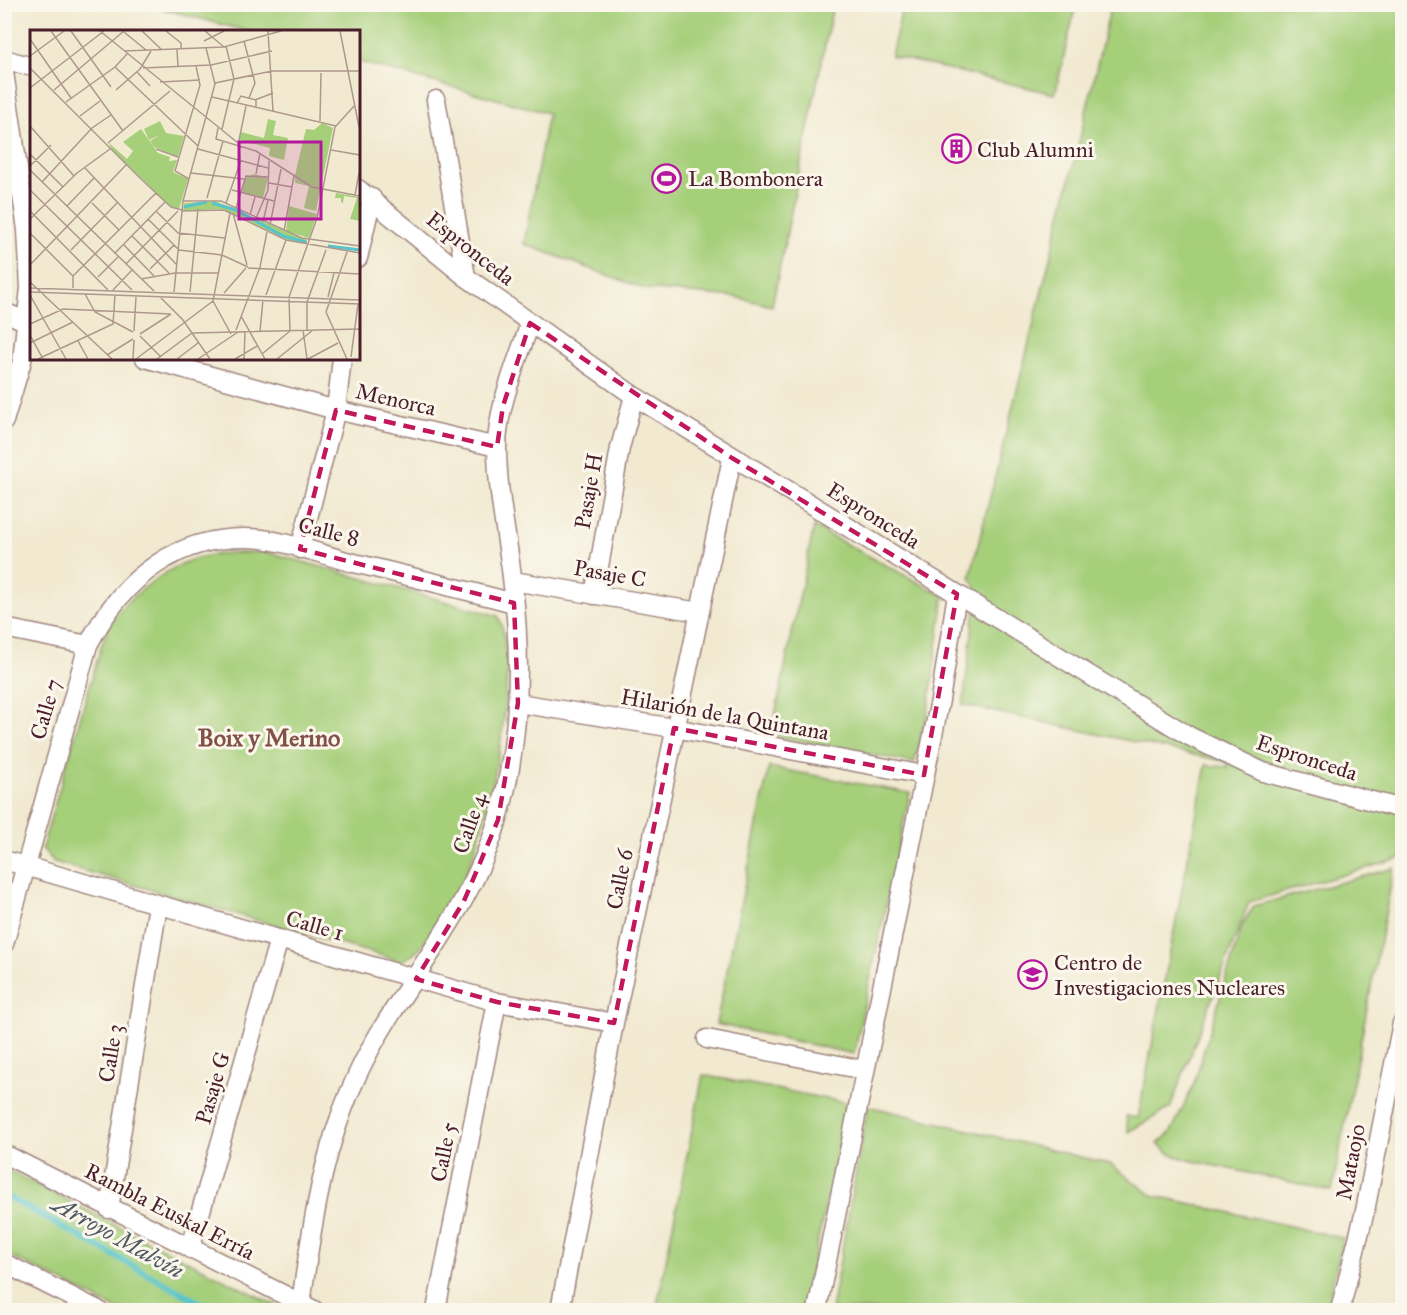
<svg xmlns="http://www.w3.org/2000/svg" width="1407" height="1315" font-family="'IM FELL Great Primer',serif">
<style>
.green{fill:#a6cf7a;stroke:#787752;stroke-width:1.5}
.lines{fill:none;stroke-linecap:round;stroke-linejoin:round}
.stream{stroke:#56c4ca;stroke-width:6}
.minor-casing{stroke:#9e847e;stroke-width:21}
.minor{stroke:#fff;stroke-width:18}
.marked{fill:none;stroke:#c2185b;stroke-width:4.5;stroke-dasharray:12 8;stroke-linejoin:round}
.labels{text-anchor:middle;stroke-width:6;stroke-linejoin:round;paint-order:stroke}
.poi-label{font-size:22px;fill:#4a1f2b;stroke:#fbf7ec;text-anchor:start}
.street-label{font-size:22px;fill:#4a1f2b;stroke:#fbf7ec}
.neighbourhood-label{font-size:24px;font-weight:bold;fill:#815149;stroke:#fbf7ec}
.water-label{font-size:24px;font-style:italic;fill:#4e5963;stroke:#fbf7ec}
.inset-river{fill:none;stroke:#56c4ca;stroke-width:3}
.inset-road{fill:none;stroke:#ae988e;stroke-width:1.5}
.view{fill:#b5179e;fill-opacity:0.15;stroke:#b5179e;stroke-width:3}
.inset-edge{fill:none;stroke:#4a1f2b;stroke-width:3}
</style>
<rect width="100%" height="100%" fill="#fbf7ec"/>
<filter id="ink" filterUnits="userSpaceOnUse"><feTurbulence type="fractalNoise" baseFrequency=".0167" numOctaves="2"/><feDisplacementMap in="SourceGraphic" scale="12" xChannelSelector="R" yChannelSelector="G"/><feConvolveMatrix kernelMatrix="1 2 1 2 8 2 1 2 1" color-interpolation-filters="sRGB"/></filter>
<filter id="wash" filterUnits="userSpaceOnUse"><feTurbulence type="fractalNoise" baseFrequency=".008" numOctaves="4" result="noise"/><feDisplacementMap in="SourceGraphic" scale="24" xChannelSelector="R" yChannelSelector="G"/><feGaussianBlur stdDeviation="1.35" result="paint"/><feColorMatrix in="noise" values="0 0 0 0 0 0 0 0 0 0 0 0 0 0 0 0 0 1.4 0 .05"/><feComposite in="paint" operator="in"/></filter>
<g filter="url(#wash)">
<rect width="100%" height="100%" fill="#f1e9d0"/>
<path class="green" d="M 148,5 L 833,5 L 772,306 L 736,297 L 645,289 L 524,244 L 548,113 L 359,62 L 358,32 L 247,31 Z
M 903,5 L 1076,5 L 1055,94 L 891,56 Z
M 1111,5 L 1402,5 L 1402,858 L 1249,902 L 1170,1108 L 1128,1132 L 1126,1116 L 1138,1118 L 1206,765 L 1228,767 L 1227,762 L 963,705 L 977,590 L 970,577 L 1077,151 Z
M 814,527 L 944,596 L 928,712 L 914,763 L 771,735 Z
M 267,552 L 498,616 C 523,669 489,827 463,880 C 456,893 447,906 439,919 C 426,939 423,953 400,961 L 54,862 L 42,848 L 101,647 C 104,639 107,629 112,621 C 127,597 170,566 197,558 C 220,552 244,553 267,552 Z
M 769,767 L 910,793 L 854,1054 L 716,1024 Z
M 1394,868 L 1332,1191 L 1188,1160 L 1170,1154 L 1158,1144 L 1171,1132 L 1193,1086 L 1243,923 L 1254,906 Z
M 703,1075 L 849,1103 L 802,1310 L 656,1310 Z
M 868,1106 L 1110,1164 L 1152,1195 L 1343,1238 L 1326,1310 L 831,1310 Z
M 5,1169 L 285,1310 L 118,1310 L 5,1253 Z"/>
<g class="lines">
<path class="stream" d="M 4,1195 L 213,1310"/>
</g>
</g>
<g filter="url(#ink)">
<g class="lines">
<defs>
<path id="minor" d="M 4,59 L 32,67
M 4,72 L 27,230 L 30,288 L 22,361 L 4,421
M 436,100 L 466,277
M 358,189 L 466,277 L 634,396 L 1189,736 L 1263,772 L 1402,809
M 358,258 L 372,198
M 4,312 L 32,324
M 145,358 L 336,410 L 497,447
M 300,549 L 336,410 L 342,358
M 513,581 L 699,612
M 594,595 L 620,448 L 634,396
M 4,628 L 88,645
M 518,703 L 674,728 L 924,775
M 4,860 L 497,1002 L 614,1023
M 4,944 L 88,645 C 123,577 181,531 262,539 C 288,542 324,555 350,562 C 405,575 460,589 514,603
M 707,1039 L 864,1070
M 4,1154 L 314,1310
M 109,1209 L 158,905
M 190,1249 L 279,939
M 4,1263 L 98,1310
M 301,1304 C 314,1206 328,1118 380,1032 C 422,962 475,899 498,819 C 521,741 522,658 512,577 C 507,535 497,491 497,448 C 497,406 517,363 530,323
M 436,1310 L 497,1002
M 560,1310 L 614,1023 L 732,458
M 817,1310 L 940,700 L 957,594
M 1340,1310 L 1365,1211 L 1402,1023"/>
</defs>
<use href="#minor" class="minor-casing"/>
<use href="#minor" class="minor"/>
</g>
</g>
<path class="marked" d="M 530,323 L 732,458 L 957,594 L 924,775 L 674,728 L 614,1023 L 497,1002 L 416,979 L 464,901 L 498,820 L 518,703 L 514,603 L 300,549 L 336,410 L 497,447 L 503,406 Z"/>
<defs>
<symbol id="building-ring" viewBox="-11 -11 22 22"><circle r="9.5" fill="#fbf7ec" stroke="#b5179e" stroke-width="1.5"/><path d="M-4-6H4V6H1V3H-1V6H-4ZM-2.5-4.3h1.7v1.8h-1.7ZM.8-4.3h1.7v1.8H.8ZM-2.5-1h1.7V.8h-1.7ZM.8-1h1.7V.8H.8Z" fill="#b5179e"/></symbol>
<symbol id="stadium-ring" viewBox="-11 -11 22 22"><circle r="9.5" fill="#fbf7ec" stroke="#b5179e" stroke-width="1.5"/><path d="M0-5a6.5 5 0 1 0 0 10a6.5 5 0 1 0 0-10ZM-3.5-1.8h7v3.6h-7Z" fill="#b5179e"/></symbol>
<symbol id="university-ring" viewBox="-11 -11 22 22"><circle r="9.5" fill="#fbf7ec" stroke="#b5179e" stroke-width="1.5"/><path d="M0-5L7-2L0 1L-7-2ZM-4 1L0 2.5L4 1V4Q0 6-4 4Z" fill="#b5179e"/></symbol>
</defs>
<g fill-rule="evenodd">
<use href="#building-ring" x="940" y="132" width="33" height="33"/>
<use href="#stadium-ring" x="650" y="162" width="33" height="33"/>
<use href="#university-ring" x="1016" y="958" width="33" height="33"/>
</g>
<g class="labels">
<g class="poi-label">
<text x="977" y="157">Club Alumni</text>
<text x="688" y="186">La Bombonera</text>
<text x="1054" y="970">Centro de<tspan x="1054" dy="25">Investigaciones Nucleares</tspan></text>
</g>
<g class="street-label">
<text transform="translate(471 248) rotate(38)" y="8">Espronceda</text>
<text transform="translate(396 399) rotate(13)" y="8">Menorca</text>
<text transform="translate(588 491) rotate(-80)" y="8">Pasaje H</text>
<text transform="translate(874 515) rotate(32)" y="8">Espronceda</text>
<text transform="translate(329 531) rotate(14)" y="8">Calle 8</text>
<text transform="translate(610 573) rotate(10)" y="8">Pasaje C</text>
<text transform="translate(45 709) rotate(-74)" y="8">Calle 7</text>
<text transform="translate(725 714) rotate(10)" y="8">Hilarión de la Quintana</text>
<text transform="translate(1307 757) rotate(18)" y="8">Espronceda</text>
<text transform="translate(469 823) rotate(-71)" y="8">Calle 4</text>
<text transform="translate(619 879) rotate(-79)" y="8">Calle 6</text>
<text transform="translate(315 925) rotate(16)" y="8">Calle 1</text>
<text transform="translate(110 1053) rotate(-81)" y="8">Calle 3</text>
<text transform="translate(212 1088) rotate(-74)" y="8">Pasaje G</text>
<text transform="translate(443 1152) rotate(-79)" y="8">Calle 5</text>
<text transform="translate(1350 1162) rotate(-79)" y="8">Mataojo</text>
<text transform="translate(170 1211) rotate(27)" y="8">Rambla Euskal Erría</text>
</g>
<g class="neighbourhood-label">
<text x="269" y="746">Boix y Merino</text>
</g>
<g class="water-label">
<text transform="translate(118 1237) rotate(29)" y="8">Arroyo Malvín</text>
</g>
</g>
<g transform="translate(30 30)">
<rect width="330" height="330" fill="#f1e9d0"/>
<path d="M 238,89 L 246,91 L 243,105 L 258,108 L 254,130 L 239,126 L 240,118 L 209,110 L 211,102 L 234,108 ZM 130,91 L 136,103 L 154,106 L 148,127 L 124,117 L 120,111 L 130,105 L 119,110 L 114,99 ZM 292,93 L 303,98 L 286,181 L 274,178 L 279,156 L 265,153 L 265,145 L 276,99 L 284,100 ZM 111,99 L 128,123 L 140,127 L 139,131 L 147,130 L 143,142 L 158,149 L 149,179 L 140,176 L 82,120 L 79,113 L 97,129 L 103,121 L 93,112 ZM 224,144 L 238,148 L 233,168 L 212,162 L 215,148 ZM 306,163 L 330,167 L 330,191 L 320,189 L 327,168 L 314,166 L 313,173 L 311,172 L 311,168 L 305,168 ZM 185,171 L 277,210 L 277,214 L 258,210 L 192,179 L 153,181 L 154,173 ZM 259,176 L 287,184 L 279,208 L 256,201 Z" fill="#a6cf7a"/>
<path class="inset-river" d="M 182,173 L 206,180 L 253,206 L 276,212M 154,177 L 177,172M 298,216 L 330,220"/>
<path class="inset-road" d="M 21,1 L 93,101M 41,1 L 81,57M 70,1 L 208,113M 112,1 L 132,20M 136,1 L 151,13 L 151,19M 175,1 L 194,17 L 251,1M 238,1 L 243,81M 310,1 L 329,97M 94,2 L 116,20M 0,9 L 41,68M 174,11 L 194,1M 214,11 L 225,53 L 219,68M 147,19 L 148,37M 94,21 L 194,17M 0,26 L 34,1M 85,37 L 168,116M 0,38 L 111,149 L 141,177 L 152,180M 113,38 L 181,35 L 242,21M 107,42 L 120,56M 130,52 L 170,50M 185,53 L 242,41 L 330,41M 0,58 L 74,1M 24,60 L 94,1M 86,60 L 110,39 L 121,21M 182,67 L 306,96M 225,70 L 243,63M 36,72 L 85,37 L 97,24M 207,73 L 211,66 L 226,70 L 226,78M 50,86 L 70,71M 290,91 L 291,43M 0,96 L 44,146M 188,98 L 186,109 L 226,121 L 282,157 L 330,166M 192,99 L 204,49 L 196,16M 78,113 L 140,61M 126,119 L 148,127M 168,119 L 238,138M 301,120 L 330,125M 0,124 L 33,157M 0,136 L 21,115M 55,138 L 146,234M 0,140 L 124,261M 161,143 L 214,149M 226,144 L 230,123M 159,149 L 145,141 L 170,55 L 166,36M 12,152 L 62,98 L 81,85M 239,153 L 262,157M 0,160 L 102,260M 202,160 L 244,171M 325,165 L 329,143M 177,168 L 193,111M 153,171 L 191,171 L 272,208 L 330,216M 62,173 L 89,200M 196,173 L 210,133 L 209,110 L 216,76M 37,176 L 64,148M 206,178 L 216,146 L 239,147M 0,181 L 78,260M 126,181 L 148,203 L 195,208M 152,181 L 194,180 L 256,210 L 330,223M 200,183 L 183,271 L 201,304M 203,183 L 217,235M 220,185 L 225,167M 226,188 L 238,160 L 239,131M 0,189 L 47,143 L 80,119M 118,189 L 149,220 L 192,225 L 218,237 L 215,236M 233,192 L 238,170M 240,195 L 251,139M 254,201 L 264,146M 0,203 L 43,246 L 43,258M 102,206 L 139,243M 94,215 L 124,246M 41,220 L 88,172M 317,222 L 296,282 L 317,329M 85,223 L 135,172M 96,234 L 148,181M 0,235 L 96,135M 218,238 L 330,244M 120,239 L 144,215M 43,246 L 126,163M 68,247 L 88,227M 111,249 L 145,243 L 188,243M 0,252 L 82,329M 0,258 L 330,270M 83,260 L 102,240M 0,262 L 330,274M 144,262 L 153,171 L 185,54 L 176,18M 160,262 L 168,179M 194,263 L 216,238M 55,264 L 65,282 L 103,302M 0,265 L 36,329M 236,265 L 256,210M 298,267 L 304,243M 131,268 L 153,290 L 180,329M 211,286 L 235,329M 0,294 L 33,279 L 141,284M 206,300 L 230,237 L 237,202M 273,300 L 277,329M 277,300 L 277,272 L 296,220M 104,301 L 106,267M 230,301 L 233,270M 110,304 L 141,284M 0,305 L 13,329M 110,306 L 131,327M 48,311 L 58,329M 0,313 L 43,292M 232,324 L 260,301 L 259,267 L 287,188 L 305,97 L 325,75M 77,325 L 103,309M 321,327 L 328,274M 8,329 L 83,294 L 85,265M 103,329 L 104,310M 106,329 L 183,271M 127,329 L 162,303 L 330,299M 147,329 L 168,313M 168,329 L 208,302M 205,329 L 227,316M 214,329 L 215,302M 247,329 L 283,300M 278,329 L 308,313"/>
<path class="view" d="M 209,112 L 291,112 L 291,189 L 209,189 Z"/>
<rect width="330" height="330" class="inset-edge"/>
</g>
<rect width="1407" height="1315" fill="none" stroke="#fbf7ec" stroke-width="24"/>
</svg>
